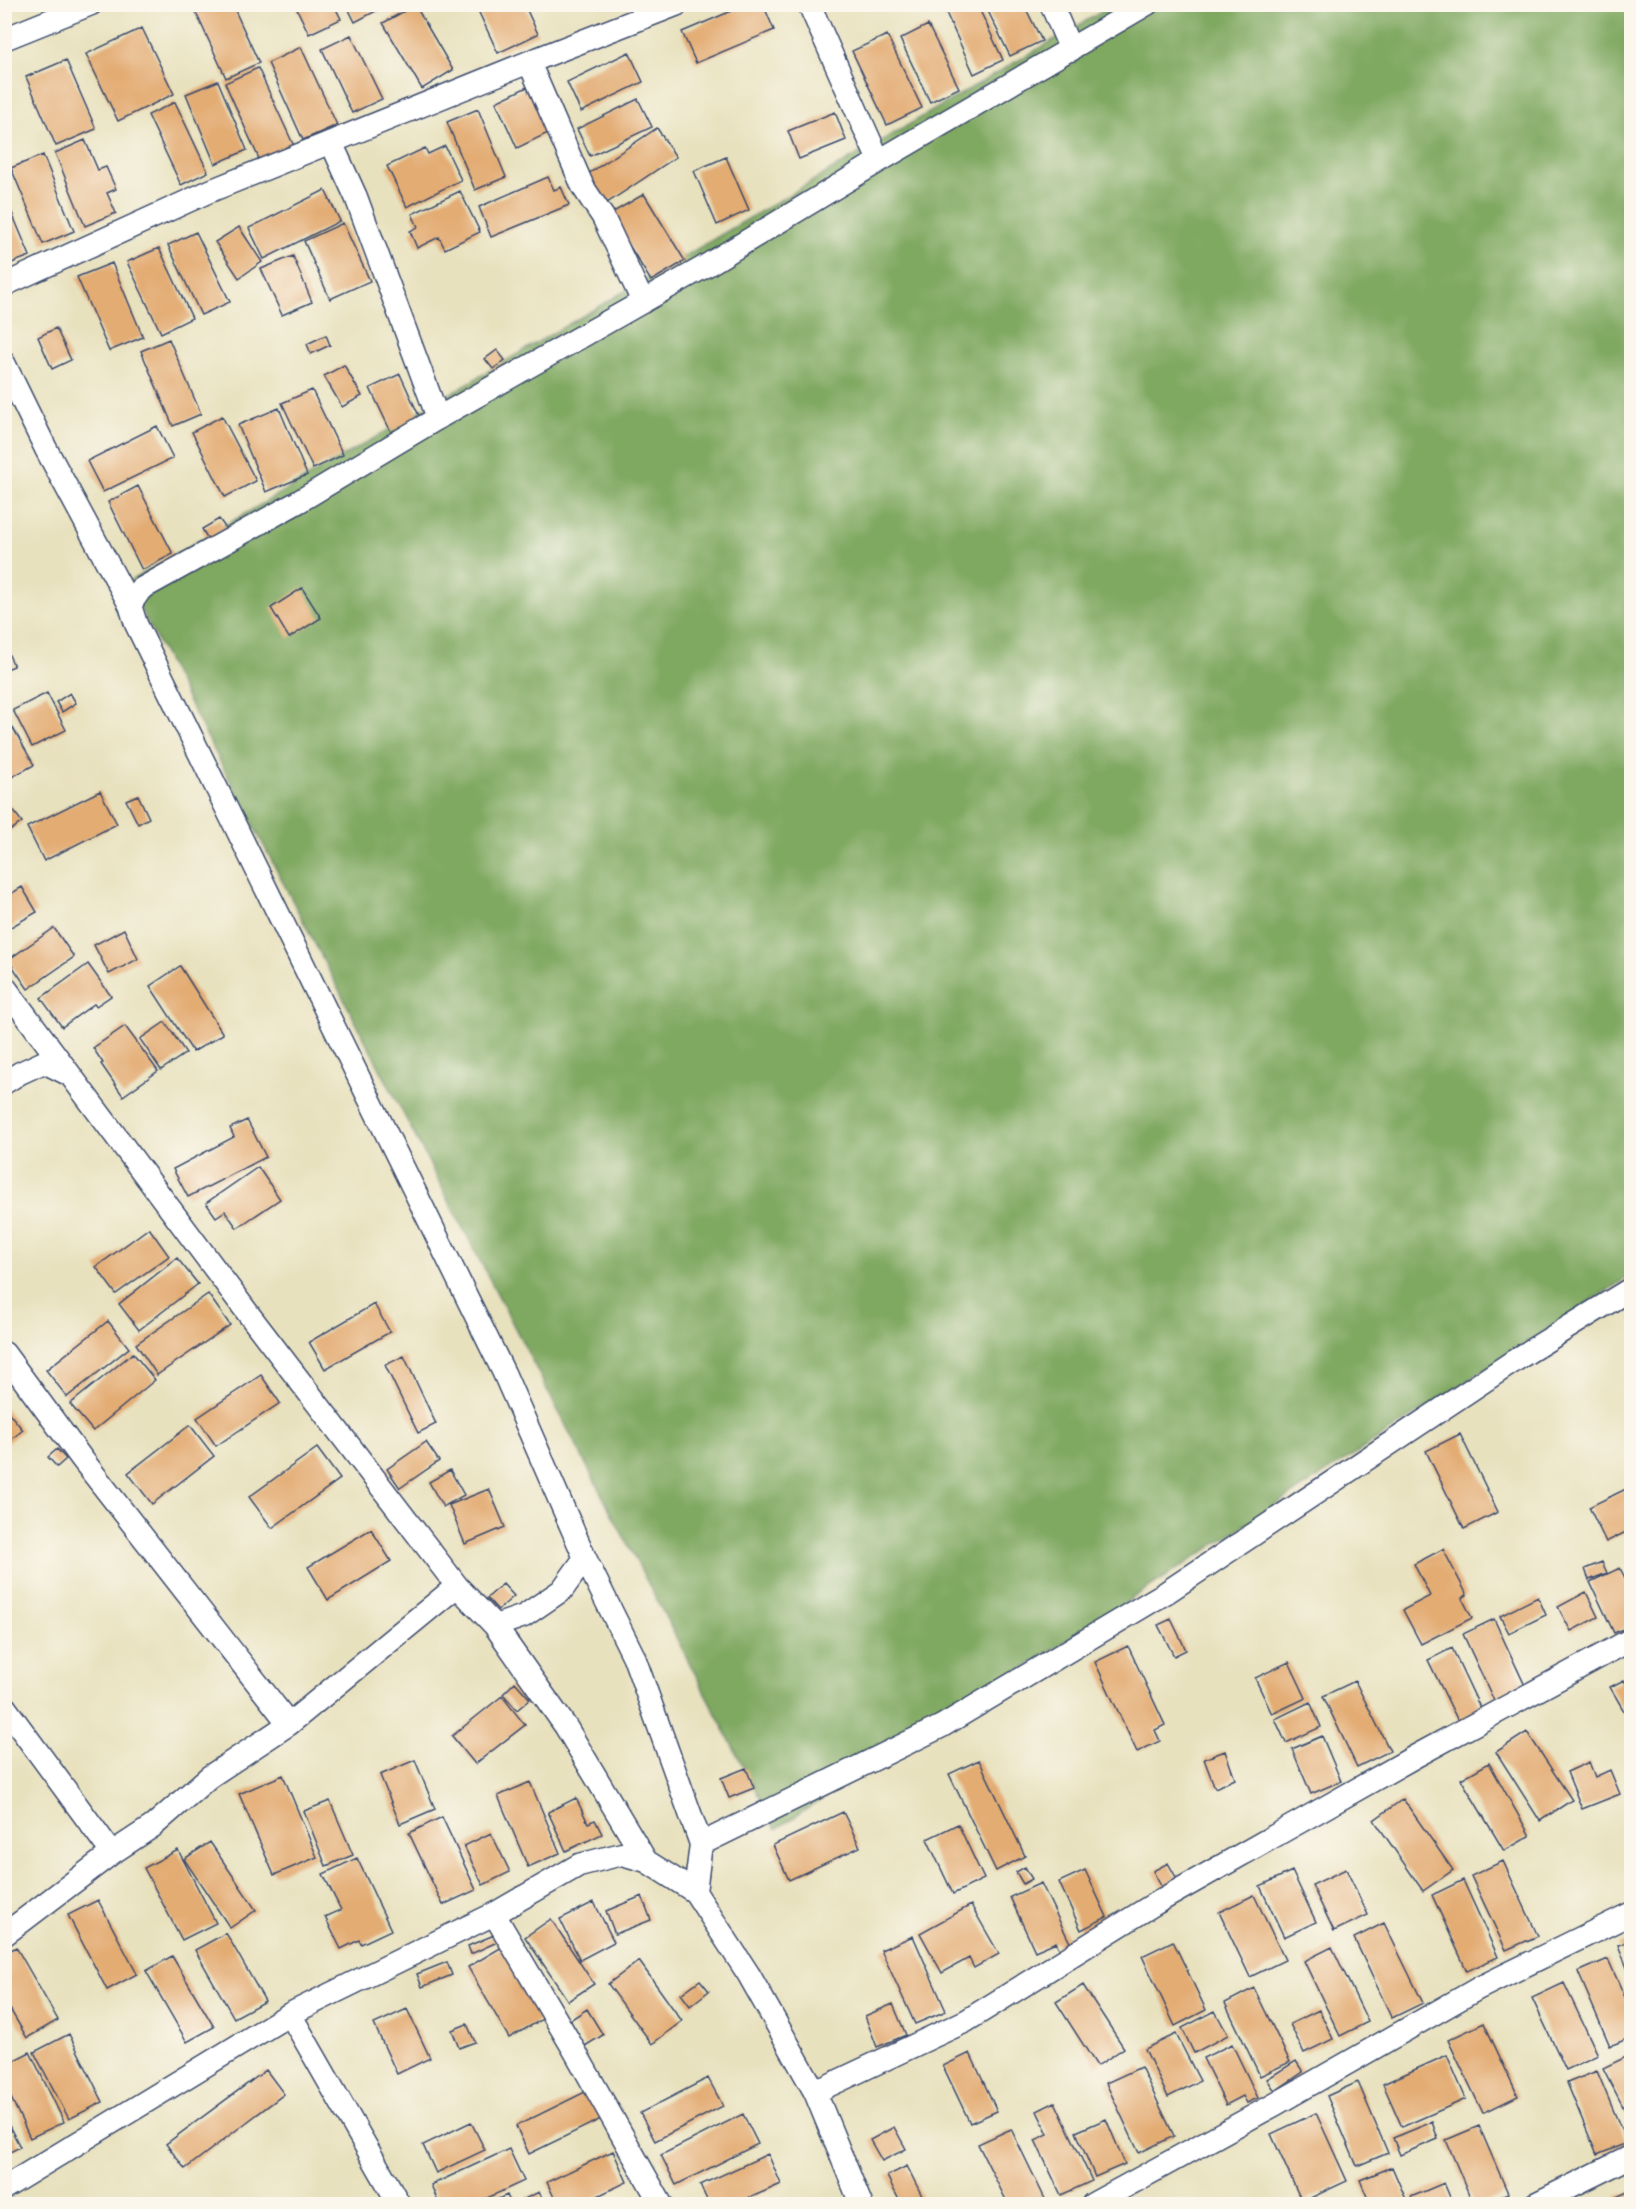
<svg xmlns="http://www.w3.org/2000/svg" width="1636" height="2209" font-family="Dekko,sans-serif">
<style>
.forest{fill:#7fa860;stroke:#4d6c5f;stroke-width:1.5}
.building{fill:#e3ac73}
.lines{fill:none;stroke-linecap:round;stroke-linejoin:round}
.street-casing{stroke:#3a4a6c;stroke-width:25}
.street{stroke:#fff;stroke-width:22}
</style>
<rect width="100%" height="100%" fill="#fbf7ec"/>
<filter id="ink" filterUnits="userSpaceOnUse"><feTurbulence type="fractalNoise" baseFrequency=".0167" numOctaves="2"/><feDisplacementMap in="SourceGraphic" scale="12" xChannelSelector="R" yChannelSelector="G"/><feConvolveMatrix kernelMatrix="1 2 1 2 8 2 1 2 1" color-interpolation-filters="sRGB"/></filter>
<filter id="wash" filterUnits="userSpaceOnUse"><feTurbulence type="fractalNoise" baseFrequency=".008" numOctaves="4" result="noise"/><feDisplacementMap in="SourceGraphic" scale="24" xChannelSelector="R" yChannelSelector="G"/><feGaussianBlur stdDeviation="1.35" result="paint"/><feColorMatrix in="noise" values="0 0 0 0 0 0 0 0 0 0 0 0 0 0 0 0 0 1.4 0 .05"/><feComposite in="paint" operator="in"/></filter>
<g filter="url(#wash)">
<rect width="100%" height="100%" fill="#e8e1be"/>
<path class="forest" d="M 1113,5 L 1631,5 L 1631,1275 L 776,1829 L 127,583 Z"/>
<g id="blocks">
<path class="building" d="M 192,4 L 232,4 L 259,63 L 226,78 Z
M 346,4 L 375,4 L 378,10 L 355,22 Z
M 475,4 L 524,4 L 538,34 L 498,53 Z
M 748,4 L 763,4 L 774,30 L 696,63 L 682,32 Z
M 942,4 L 977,4 L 1003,60 L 974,74 Z
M 295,5 L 334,5 L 341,19 L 309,34 Z
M 415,5 L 453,70 L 422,89 L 383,23 Z
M 985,5 L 1024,5 L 1042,41 L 1010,56 Z
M 928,25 L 959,88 L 930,102 L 900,39 Z
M 142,28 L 174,94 L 118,121 L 86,54 Z
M 351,35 L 382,99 L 352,113 L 322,49 Z
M 887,35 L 922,108 L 887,125 L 852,51 Z
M 301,47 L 337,125 L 303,140 L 268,63 Z
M 629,52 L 643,82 L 581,112 L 567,82 Z
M 66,60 L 96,129 L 56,146 L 26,77 Z
M 258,68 L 294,146 L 260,161 L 225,83 Z
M 218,81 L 247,150 L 215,164 L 186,94 Z
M 527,87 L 548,133 L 517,148 L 496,102 Z
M 638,99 L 652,127 L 590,156 L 577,129 Z
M 175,102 L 208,172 L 181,185 L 148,115 Z
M 478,109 L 506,177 L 475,190 L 447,122 Z
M 835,112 L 846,140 L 799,159 L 788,131 Z
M 657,128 L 676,157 L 607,203 L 588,174 Z
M 85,140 L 98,170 L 106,167 L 116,189 L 107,193 L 116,213 L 85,226 L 55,153 Z
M 445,146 L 461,180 L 407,207 L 387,166 L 425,148 L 428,154 Z
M 43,155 L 74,231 L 43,244 L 11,168 Z
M 726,157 L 749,210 L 717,225 L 694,171 Z
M 548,177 L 554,190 L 561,187 L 569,205 L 491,237 L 479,207 Z
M 325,190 L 340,221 L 264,259 L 249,228 Z
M 460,191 L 480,232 L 445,249 L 439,237 L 417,248 L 410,231 L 418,227 L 412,214 Z
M 4,194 L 30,256 L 4,266 Z
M 644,194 L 685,261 L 651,281 L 610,214 Z
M 343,223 L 370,281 L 330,299 L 304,241 Z
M 239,227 L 262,262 L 239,278 L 215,242 Z
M 196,232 L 230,302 L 201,315 L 168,245 Z
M 159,248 L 192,318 L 161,333 L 127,262 Z
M 293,256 L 312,302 L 282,315 L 261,269 Z
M 112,263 L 143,337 L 109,351 L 77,277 Z
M 56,328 L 71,360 L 52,369 L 38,337 Z
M 326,335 L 330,345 L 311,354 L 307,344 Z
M 169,339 L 201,414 L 173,426 L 141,351 Z
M 497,350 L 505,360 L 493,369 L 485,359 Z
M 344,365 L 362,396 L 342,407 L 324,376 Z
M 400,374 L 420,418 L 391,432 L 370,388 Z
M 312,390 L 343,455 L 313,469 L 282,403 Z
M 279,408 L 307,475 L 266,492 L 238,425 Z
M 222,416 L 256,481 L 225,497 L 192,432 Z
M 157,426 L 173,458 L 103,492 L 87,461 Z
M 138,486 L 173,554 L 142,570 L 108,502 Z
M 219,519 L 227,530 L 209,541 L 202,529 Z
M 302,588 L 321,618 L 289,638 L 271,608 Z
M 4,644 L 14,666 L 4,670 Z
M 47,693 L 66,730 L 32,747 L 13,710 Z
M 70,693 L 76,703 L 62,712 L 56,702 Z
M 13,728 L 34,765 L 8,779 L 4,774 L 4,734 Z
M 100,791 L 117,824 L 44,861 L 27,827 Z
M 138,795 L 149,818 L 138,824 L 126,800 Z
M 4,798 L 22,822 L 4,835 Z
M 22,887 L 37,912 L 4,931 L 4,898 Z
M 54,928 L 74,957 L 28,989 L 8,960 Z
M 124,929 L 138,959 L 109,974 L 94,945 Z
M 88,964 L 111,996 L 96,1006 L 94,1004 L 62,1027 L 41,998 Z
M 180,966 L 223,1034 L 193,1052 L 150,986 Z
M 165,1022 L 186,1053 L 161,1070 L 140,1039 Z
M 125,1026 L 158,1071 L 123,1096 L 101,1064 L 103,1063 L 93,1048 Z
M 247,1120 L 266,1157 L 188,1197 L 173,1169 L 234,1137 L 230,1128 Z
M 258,1167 L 280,1199 L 237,1228 L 225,1211 L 216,1217 L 206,1203 Z
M 149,1228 L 169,1256 L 116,1294 L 96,1267 Z
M 177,1258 L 198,1284 L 139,1330 L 119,1304 Z
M 208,1294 L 230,1325 L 157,1375 L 136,1344 Z
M 374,1304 L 390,1332 L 325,1369 L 309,1342 Z
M 108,1321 L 129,1348 L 67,1397 L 46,1370 Z
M 133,1353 L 155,1380 L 93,1431 L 70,1404 Z
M 404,1356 L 436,1424 L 418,1433 L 385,1365 Z
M 261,1375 L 280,1403 L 216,1446 L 197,1418 Z
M 4,1407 L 23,1430 L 4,1445 Z
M 190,1425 L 214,1456 L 152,1504 L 128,1473 Z
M 1460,1434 L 1498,1512 L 1464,1529 L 1426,1451 Z
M 426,1442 L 439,1461 L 400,1488 L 387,1469 Z
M 317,1448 L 340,1479 L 272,1528 L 249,1497 Z
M 57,1449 L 66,1459 L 57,1467 L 48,1457 Z
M 450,1470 L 464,1495 L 443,1507 L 429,1482 Z
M 1632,1486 L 1632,1529 L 1606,1542 L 1589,1507 Z
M 489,1489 L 505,1527 L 465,1544 L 449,1505 Z
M 371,1529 L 391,1561 L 328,1600 L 308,1567 Z
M 1443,1549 L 1467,1595 L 1462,1598 L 1472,1618 L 1421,1644 L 1403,1610 L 1430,1596 L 1414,1564 Z
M 1602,1562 L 1607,1573 L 1589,1580 L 1585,1569 Z
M 1620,1568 L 1632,1592 L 1632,1625 L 1614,1633 L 1590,1582 Z
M 503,1584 L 514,1596 L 498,1610 L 487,1598 Z
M 1586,1592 L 1598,1617 L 1571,1631 L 1558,1607 Z
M 1538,1597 L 1546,1615 L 1509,1633 L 1500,1616 Z
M 1171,1619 L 1186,1650 L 1174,1656 L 1158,1625 Z
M 1494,1619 L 1527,1690 L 1496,1705 L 1463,1634 Z
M 1128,1646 L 1165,1725 L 1155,1730 L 1160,1741 L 1137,1752 L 1095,1662 Z
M 1452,1648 L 1482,1712 L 1459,1723 L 1428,1660 Z
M 1289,1662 L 1306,1698 L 1272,1714 L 1255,1678 Z
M 1624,1680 L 1632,1693 L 1632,1725 L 1610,1687 Z
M 1355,1681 L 1390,1751 L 1357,1767 L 1323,1696 Z
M 515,1682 L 530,1699 L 517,1710 L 503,1694 Z
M 502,1696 L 525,1725 L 475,1764 L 452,1736 Z
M 1310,1702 L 1321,1727 L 1286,1743 L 1275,1719 Z
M 1527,1732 L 1572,1800 L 1540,1821 L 1496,1752 Z
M 1322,1736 L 1341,1781 L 1311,1794 L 1292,1749 Z
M 1225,1751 L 1235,1779 L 1215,1788 L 1204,1759 Z
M 415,1760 L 435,1809 L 400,1824 L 380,1775 Z
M 979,1760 L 1025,1856 L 996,1871 L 949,1774 Z
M 1589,1762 L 1595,1777 L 1610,1770 L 1620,1794 L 1582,1809 L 1567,1772 Z
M 1489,1763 L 1530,1836 L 1504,1851 L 1461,1779 Z
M 746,1768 L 754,1788 L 729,1798 L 721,1778 Z
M 283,1775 L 317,1857 L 274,1875 L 239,1794 Z
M 530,1782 L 560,1853 L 528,1867 L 498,1796 Z
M 576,1798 L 588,1823 L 595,1820 L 602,1834 L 566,1851 L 548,1812 Z
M 1403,1799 L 1453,1870 L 1423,1891 L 1374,1820 Z
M 330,1801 L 353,1855 L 326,1866 L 304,1811 Z
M 843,1812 L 860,1847 L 789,1880 L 773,1845 Z
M 442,1817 L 476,1890 L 443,1905 L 409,1833 Z
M 958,1824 L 984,1879 L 953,1894 L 927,1839 Z
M 491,1833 L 510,1872 L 483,1885 L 464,1846 Z
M 210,1842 L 256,1910 L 230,1928 L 184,1859 Z
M 178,1850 L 216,1923 L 182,1940 L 144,1868 Z
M 357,1858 L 391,1930 L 361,1944 L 359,1940 L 341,1949 L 325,1917 L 341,1910 L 323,1874 Z
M 1503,1861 L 1538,1936 L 1506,1950 L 1471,1876 Z
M 1168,1863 L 1177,1879 L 1162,1888 L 1153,1871 Z
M 1025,1867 L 1032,1879 L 1023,1884 L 1016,1872 Z
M 1346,1869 L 1368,1915 L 1334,1931 L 1312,1885 Z
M 1085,1870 L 1107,1917 L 1081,1930 L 1059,1882 Z
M 1292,1871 L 1316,1922 L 1284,1937 L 1260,1886 Z
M 1463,1880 L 1498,1957 L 1467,1971 L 1432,1895 Z
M 1041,1883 L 1071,1945 L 1060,1950 L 1056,1942 L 1035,1951 L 1010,1897 Z
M 1254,1895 L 1285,1960 L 1250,1977 L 1219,1912 Z
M 642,1896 L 651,1920 L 615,1934 L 606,1911 Z
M 98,1900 L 137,1974 L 107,1990 L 68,1915 Z
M 594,1902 L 614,1942 L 580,1960 L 560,1919 Z
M 971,1905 L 999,1954 L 974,1968 L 969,1958 L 942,1973 L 920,1933 Z
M 551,1919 L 594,1984 L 568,2001 L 525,1937 Z
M 1384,1923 L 1423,2003 L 1392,2018 L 1354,1938 Z
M 226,1933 L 265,2001 L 234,2018 L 195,1950 Z
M 494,1935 L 497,1942 L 471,1954 L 468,1946 Z
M 913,1936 L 946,2011 L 915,2024 L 881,1950 Z
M 1632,1940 L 1632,1978 L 1631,1978 L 1618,1945 Z
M 1173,1941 L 1206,2010 L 1175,2026 L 1142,1956 Z
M 16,1947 L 58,2020 L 27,2038 L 4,1999 L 4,1954 Z
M 502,1947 L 543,2019 L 509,2038 L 468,1967 Z
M 1332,1947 L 1368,2022 L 1340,2036 L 1304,1961 Z
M 172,1956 L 214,2027 L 187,2042 L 146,1971 Z
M 1608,1959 L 1632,2013 L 1632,2037 L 1610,2046 L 1578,1972 Z
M 639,1961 L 682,2021 L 652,2044 L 608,1984 Z
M 447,1962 L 452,1975 L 422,1987 L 417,1974 Z
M 700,1980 L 709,1991 L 690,2006 L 681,1994 Z
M 1564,1983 L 1598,2055 L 1566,2070 L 1532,1998 Z
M 1083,1985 L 1124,2048 L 1097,2066 L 1056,2002 Z
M 1254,1988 L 1290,2062 L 1260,2076 L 1225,2003 Z
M 893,2004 L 906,2035 L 877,2047 L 865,2016 Z
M 407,2009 L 430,2058 L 397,2074 L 374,2024 Z
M 587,2009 L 603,2035 L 585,2046 L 570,2020 Z
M 1319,2010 L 1333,2039 L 1304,2053 L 1290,2024 Z
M 1215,2011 L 1228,2035 L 1194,2053 L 1182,2028 Z
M 1484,2023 L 1518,2096 L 1483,2113 L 1448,2040 Z
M 467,2024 L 475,2042 L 459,2048 L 452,2030 Z
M 69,2034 L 103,2102 L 69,2119 L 34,2052 Z
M 1176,2034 L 1200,2081 L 1168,2097 L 1145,2049 Z
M 1232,2044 L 1258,2098 L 1247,2103 L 1243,2096 L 1226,2105 L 1203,2058 Z
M 30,2052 L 64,2122 L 30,2138 L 5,2085 L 5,2065 Z
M 970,2053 L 997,2111 L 970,2123 L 943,2066 Z
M 1632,2054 L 1632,2124 L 1603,2068 Z
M 1447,2055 L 1466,2099 L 1402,2127 L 1383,2084 Z
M 1296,2061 L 1303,2072 L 1275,2091 L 1267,2079 Z
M 1141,2067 L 1174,2136 L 1139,2153 L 1106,2083 Z
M 266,2070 L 284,2094 L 185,2169 L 166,2144 Z
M 1597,2071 L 1627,2143 L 1597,2155 L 1567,2083 Z
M 708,2078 L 723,2106 L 655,2141 L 640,2113 Z
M 1358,2082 L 1388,2153 L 1357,2166 L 1327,2096 Z
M 589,2090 L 603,2118 L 529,2154 L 516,2126 Z
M 1055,2102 L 1092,2181 L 1061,2195 L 1035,2140 L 1048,2134 L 1037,2111 Z
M 1316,2113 L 1347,2181 L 1302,2202 L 1271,2134 Z
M 743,2114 L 758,2144 L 676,2185 L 661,2155 Z
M 4,2116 L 20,2147 L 4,2155 Z
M 1106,2119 L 1125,2164 L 1095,2177 L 1076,2132 Z
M 471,2122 L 485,2150 L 436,2173 L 423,2145 Z
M 1432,2122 L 1438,2139 L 1400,2155 L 1393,2138 Z
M 1479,2126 L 1508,2193 L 1480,2204 L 1473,2204 L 1446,2140 Z
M 894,2127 L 906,2149 L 882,2161 L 870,2140 Z
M 1011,2129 L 1046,2201 L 1039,2204 L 1008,2204 L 978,2144 Z
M 509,2149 L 524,2181 L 474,2204 L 439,2204 L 431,2185 Z
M 613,2151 L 627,2182 L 581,2204 L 557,2204 L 547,2182 Z
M 768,2154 L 781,2184 L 736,2204 L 709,2204 L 700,2185 Z
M 907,2166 L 926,2204 L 901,2204 L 887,2176 Z
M 1392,2167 L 1408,2204 L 1370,2204 L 1360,2180 Z
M 1444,2183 L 1453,2204 L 1414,2204 L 1411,2197 Z
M 1632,2190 L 1632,2204 L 1620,2204 L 1616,2197 Z
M 539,2192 L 545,2204 L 514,2204 Z
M 507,2195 L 511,2204 L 487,2204 Z"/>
</g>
</g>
<g filter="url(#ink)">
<use href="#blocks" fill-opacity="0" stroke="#3a4a6c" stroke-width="1.5"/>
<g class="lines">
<defs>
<path id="street" d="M 809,4 L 879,161
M 1051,4 L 1071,50
M 4,39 L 91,4
M 529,62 L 678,4
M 331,142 L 356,197 L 438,418
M 4,285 L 210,191 L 529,62 L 583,187 L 603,217 L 643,302
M 4,363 L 46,449 L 130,605
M 4,986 L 250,1316 L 457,1586 L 495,1626 L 566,1727 L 646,1861
M 4,1083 L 20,1073 L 44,1062 L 70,1075
M 4,1353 L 82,1459 L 289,1724
M 495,1626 L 524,1616 L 562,1590 L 585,1558
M 4,1706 L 112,1853
M 701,1844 L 942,1726 L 1167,1592 L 1517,1359 L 1632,1288
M 695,1892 L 749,1975 L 815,2092 L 861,2204
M 494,1914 L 573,2048 L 661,2204
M 4,1935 L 112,1853 L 153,1826 L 209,1777 L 289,1724 L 457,1586
M 290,2014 L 399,2204
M 815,2092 L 966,2021 L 1156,1903 L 1416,1756 L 1632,1639
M 4,2188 L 290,2014 L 494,1914 L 579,1865 L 622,1854 L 646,1861 L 695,1892 L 701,1844 L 634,1657 L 585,1558 L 504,1373 L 136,624 L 130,605 L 141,589 L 298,502 L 438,418 L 704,267 L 879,161 L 1147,4
M 1093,2204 L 1274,2105 L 1479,1988 L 1632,1913
M 1535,2204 L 1632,2156"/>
</defs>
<use href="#street" class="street-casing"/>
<use href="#street" class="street"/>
</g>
</g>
<rect width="1636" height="2209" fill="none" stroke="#fbf7ec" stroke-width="24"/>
</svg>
